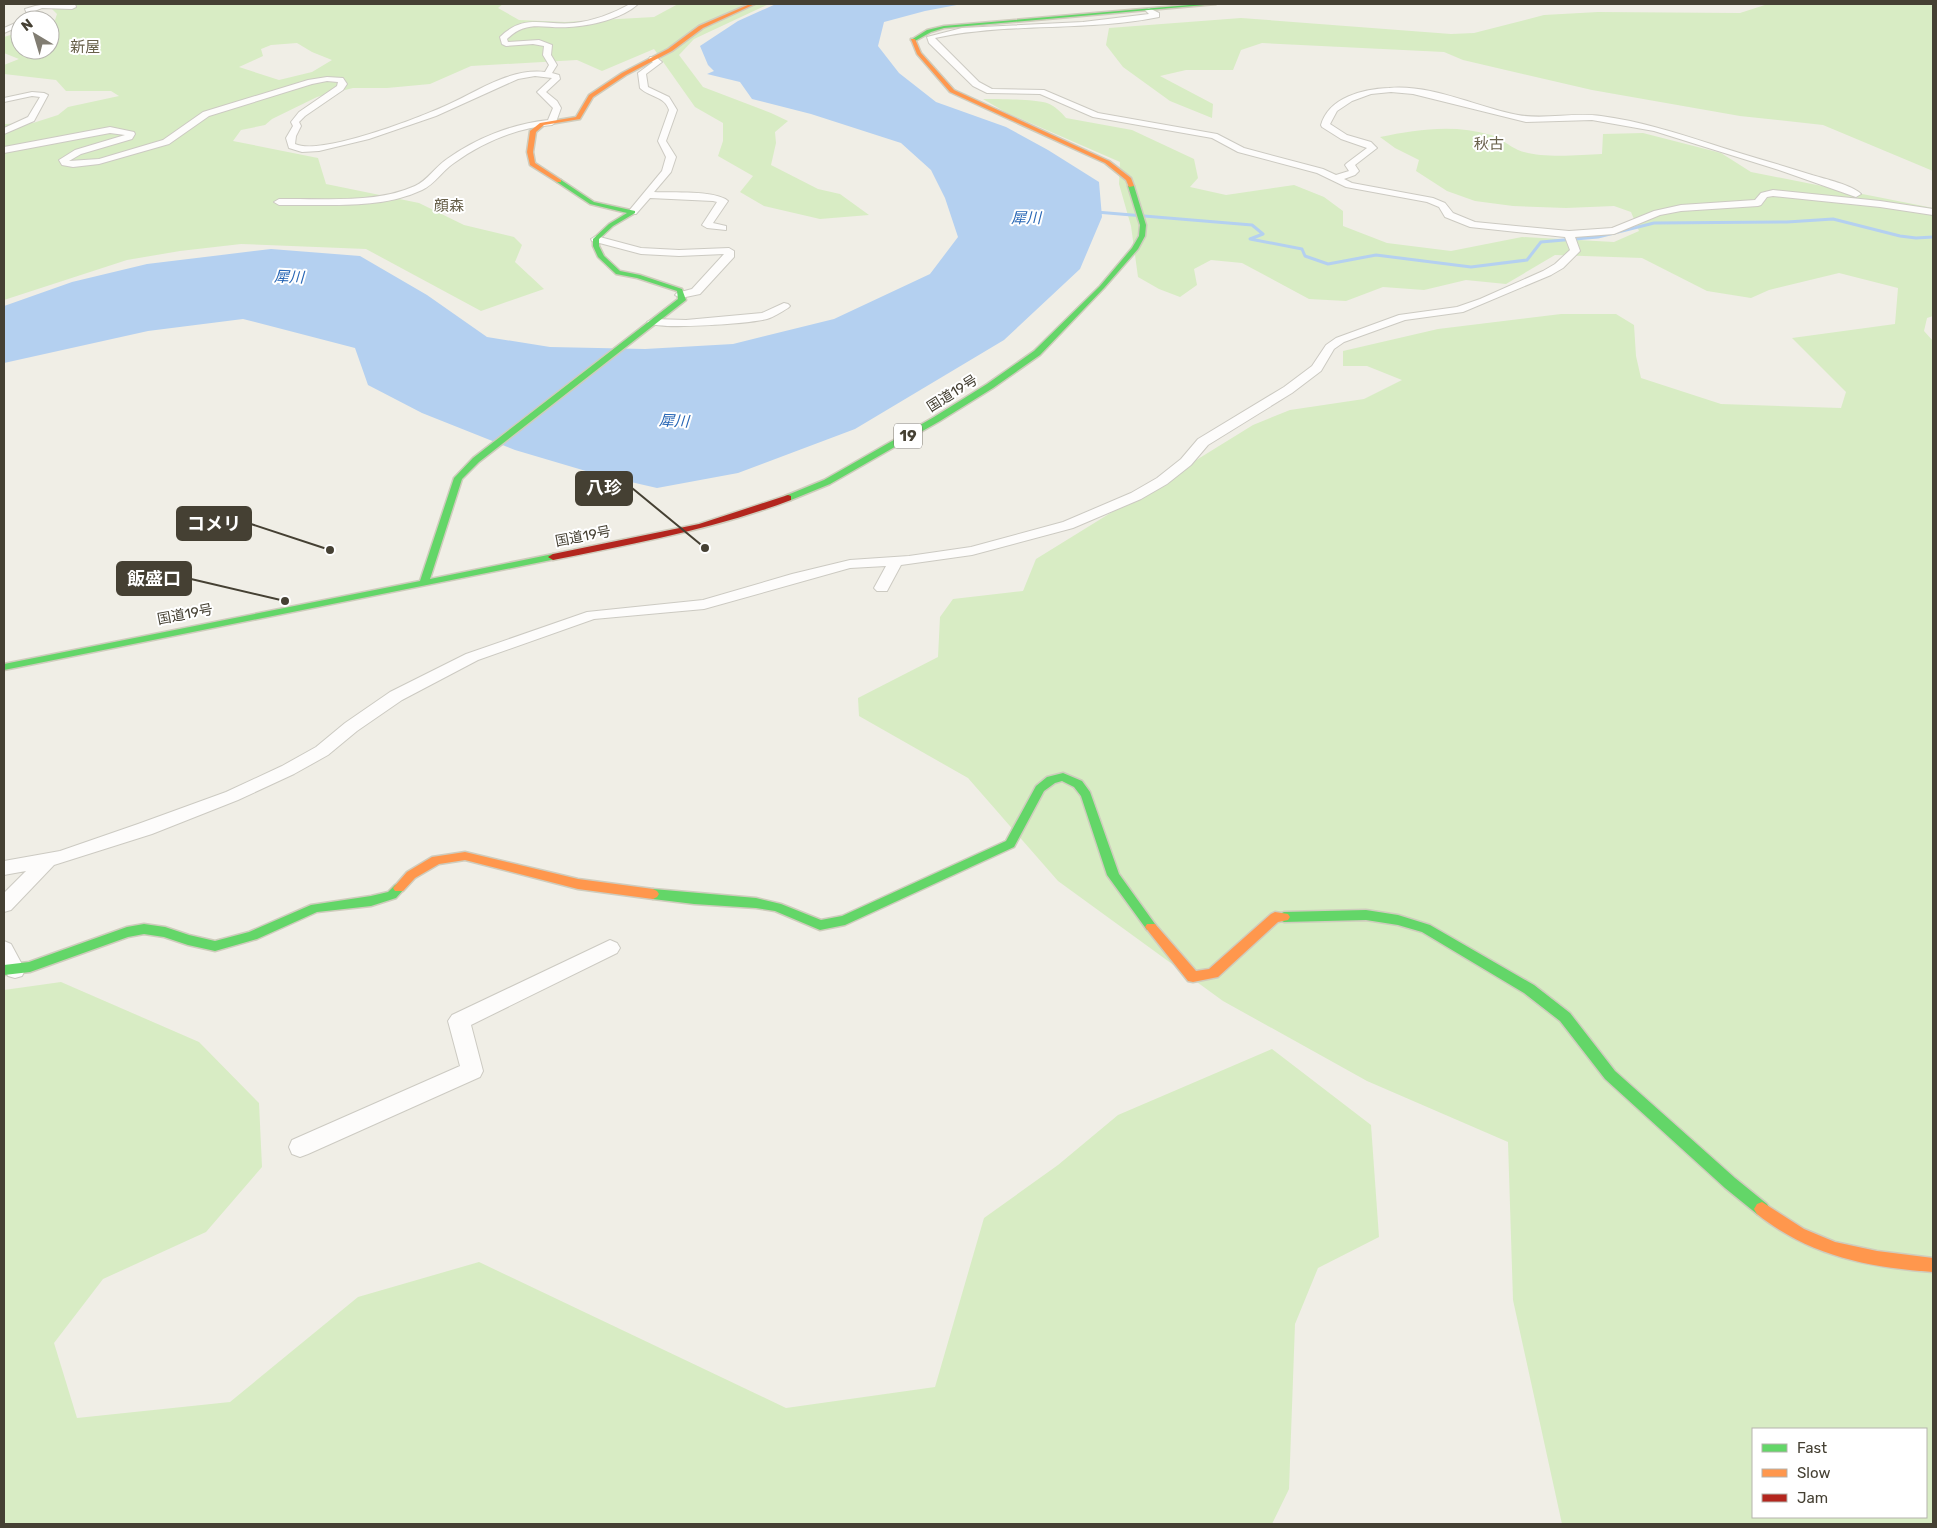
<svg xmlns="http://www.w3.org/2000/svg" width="1937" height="1528" font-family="Rubik,'Noto Sans JP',sans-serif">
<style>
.green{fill:#d8ecc4;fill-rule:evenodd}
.water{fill:#b4d0f0}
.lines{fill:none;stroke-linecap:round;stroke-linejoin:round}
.stream{stroke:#b4d0f0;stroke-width:3}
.street-casing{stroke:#cccac2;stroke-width:2}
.fast-casing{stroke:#cfccbd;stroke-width:3}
.slow-casing{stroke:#cfccbd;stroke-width:3}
.jam-casing{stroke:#cfccbd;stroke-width:3}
.street{fill:#fdfcfb;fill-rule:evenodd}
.fast{fill:#63d668;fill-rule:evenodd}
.slow{fill:#ff974d;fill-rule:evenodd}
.jam{fill:#b3261e;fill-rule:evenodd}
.labels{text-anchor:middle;stroke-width:4;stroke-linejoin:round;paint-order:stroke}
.far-street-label{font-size:14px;fill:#454033;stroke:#fff}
.far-neighbourhood-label{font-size:15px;fill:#68604a;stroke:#fff}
.far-water-label{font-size:15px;font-style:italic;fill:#2766b5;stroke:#fff}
.shield{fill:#fff;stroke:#7d7970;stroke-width:1}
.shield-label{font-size:15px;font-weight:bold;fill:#454033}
.leader{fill:none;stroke:#454033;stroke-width:2}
.callout-dot{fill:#454033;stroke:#fff;stroke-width:2}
.callout{fill:#454033;stroke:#454033;stroke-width:2}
.callout-label{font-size:18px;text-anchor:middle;font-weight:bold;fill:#fff}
</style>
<rect width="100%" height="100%" fill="#f0eee6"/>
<path class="green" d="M 47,4 L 503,4 L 498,8 L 519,20 L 565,22 L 654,17 L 678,4 L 769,4 L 694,39 L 679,55 L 703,87 L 771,113 L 788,121 L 775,132 L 776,143 L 771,165 L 818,189 L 840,194 L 869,215 L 820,219 L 764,206 L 740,192 L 753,176 L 718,156 L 723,141 L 723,123 L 695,107 L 654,49 L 602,71 L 577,60 L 471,66 L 430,84 L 387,88 L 353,88 L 317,97 L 272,119 L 265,125 L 241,130 L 233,141 L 318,158 L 326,184 L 419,203 L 464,225 L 514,237 L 522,245 L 515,262 L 544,289 L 481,311 L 366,249 L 241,244 L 180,251 L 127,260 L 4,300 L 4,124 L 33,123 L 58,115 L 68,107 L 119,96 L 111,91 L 66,91 L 56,80 L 4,74 L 4,65 L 19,59 L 4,53 L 4,37 L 20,32 L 20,50 L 50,50 L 50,24 L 55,20 L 57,14 ZM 297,43 L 312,52 L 332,60 L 312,72 L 279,80 L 239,67 L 263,56 L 261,49 L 271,45 Z
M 1768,4 L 1933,4 L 1933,171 L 1823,125 L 1740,116 L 1592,90 L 1463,60 L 1444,52 L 1262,43 L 1241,50 L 1233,70 L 1186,70 L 1160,76 L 1213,104 L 1212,118 L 1170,101 L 1123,67 L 1106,45 L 1109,28 L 1241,18 L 1451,34 L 1474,33 L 1544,15 L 1598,12 L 1740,13 Z
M 983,99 C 997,99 1034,99 1047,103 C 1055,106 1061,112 1066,118 L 1132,130 L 1194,159 L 1198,178 L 1190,187 L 1226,195 L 1294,185 L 1324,197 L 1343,211 L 1343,226 L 1387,243 L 1451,251 L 1522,237 L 1614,242 L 1639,231 L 1631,212 L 1614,206 L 1566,208 L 1513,206 L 1475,201 L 1447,191 L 1416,171 L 1419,160 L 1395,148 L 1380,137 C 1417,129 1455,124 1491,135 C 1501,138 1509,146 1518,150 C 1540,159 1578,155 1602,154 L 1603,134 L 1643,133 L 1721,153 L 1751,172 L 1933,208 L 1933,316 L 1927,318 L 1924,331 L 1933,341 L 1933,1524 L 1562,1524 L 1513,1300 L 1508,1142 L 1367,1081 L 1223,1001 L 1058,881 L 968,778 L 859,716 L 858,698 L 938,657 L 940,617 L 953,599 L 1023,591 L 1036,559 L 1253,425 L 1290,410 L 1364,399 L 1402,380 L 1367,366 L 1343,366 L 1343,351 L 1438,329 L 1561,314 L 1616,314 L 1634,325 L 1636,356 L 1641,378 L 1721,404 L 1841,408 L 1846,392 L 1792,338 L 1895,324 L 1898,288 L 1839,273 L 1769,290 L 1751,298 L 1707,291 L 1642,258 L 1555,255 L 1506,284 L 1466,280 L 1424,290 L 1383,287 L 1346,301 L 1309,299 L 1242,263 L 1211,260 L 1194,269 L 1197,285 L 1180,297 L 1159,289 L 1138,277 L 1131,226 L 1119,184 L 1120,162 L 1005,112 ZM 1753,1429 L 1926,1429 L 1926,1517 L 1753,1517 Z
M 61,982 L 199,1042 L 259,1103 L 262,1167 L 206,1232 L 103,1279 L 54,1343 L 77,1418 L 230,1402 L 358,1297 L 479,1262 L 786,1408 L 935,1387 L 984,1218 L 1058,1165 L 1118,1115 L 1272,1049 L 1371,1125 L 1379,1237 L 1318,1268 L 1295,1324 L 1289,1489 L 1272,1524 L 4,1524 L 4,990 Z"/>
<path class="water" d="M 776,4 L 962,4 L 925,11 L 884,22 L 878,46 L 899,73 L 936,102 L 1006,127 L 1048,150 L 1099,182 L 1102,217 L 1080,269 L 1004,340 L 855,429 L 738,473 L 657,488 L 596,474 L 515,450 L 422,413 L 368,385 L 355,348 L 243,319 L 148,331 L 4,363 L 4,306 L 7,305 L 72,282 L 147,264 L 271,249 L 360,256 L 427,295 L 487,337 L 550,347 L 645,349 L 733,344 L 834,319 L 930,274 L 958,237 L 945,198 L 931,170 L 901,143 L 811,114 L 752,99 L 740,82 L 707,74 L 714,71 L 708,65 L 700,46 L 738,21 Z"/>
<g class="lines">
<path class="stream" d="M 1096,212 L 1252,225 L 1263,234 L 1250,239 L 1302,249 L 1305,256 L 1328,264 L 1376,255 L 1471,267 L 1527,260 L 1541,242 L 1598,237 L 1654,223 L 1787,222 L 1833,219 L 1900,236 L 1916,238 L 1933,237"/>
<defs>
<path id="street" d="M 47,4 L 75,4 L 76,7 L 72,9 L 42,8 L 32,12 L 36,17 L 35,19 L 23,20 L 28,16 L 25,9 L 35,6 Z
M 630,4 L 638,4 C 622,19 590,26 569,27 C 544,29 527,19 507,39 L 508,42 L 539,40 L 552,45 L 551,55 L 557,65 L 552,73 L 559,75 L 560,79 L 546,92 L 557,101 L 561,108 L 556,122 L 552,125 C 516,128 483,142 454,163 C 442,171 435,184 422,190 C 380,210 325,204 279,205 L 274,202 L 279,199 C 321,198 376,204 415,186 C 428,180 435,167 447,159 C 476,138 512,124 548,120 L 553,108 L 537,92 L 552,78 L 535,76 L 518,79 L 436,116 L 369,139 L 319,151 L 302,152 L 289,148 L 286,138 L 293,126 L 291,122 L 299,112 L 337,86 L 338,82 L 327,81 L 312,84 L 209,116 L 169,144 L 99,164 L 73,167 L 62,165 L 59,160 L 75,150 L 125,135 L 110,133 L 4,153 L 4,147 L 110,127 L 134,132 L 135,134 L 132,139 L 81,154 L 69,161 L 99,159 L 163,140 L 203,112 L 308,80 L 327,77 L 343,78 L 347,84 L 343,90 L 305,116 L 299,122 L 301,126 L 296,136 L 295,144 C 321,156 418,118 445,106 C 477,92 509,68 545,72 L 549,65 L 543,55 L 544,46 L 533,44 L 506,46 L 502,44 L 500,37 C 524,13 545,26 574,23 C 593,21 614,13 630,4 Z
M 1149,8 L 1159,13 L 1159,17 C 1085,32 1008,22 935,38 L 979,82 L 992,89 L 1044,90 L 1098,113 L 1217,134 L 1244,148 L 1323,169 L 1336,175 L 1349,171 L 1345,165 L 1347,163 L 1367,148 L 1341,139 L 1322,127 L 1321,125 C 1329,97 1363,89 1389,88 C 1432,84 1476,107 1518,115 C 1545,120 1573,112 1601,116 C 1639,121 1674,132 1711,144 C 1744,155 1778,164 1812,175 C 1825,179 1852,185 1861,194 L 1856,197 L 1853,196 L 1779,170 L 1654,131 L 1592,120 L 1526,122 L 1413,94 L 1391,92 L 1371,94 L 1352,101 L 1337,111 L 1330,124 L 1347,135 L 1371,142 L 1377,148 L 1355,165 L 1359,171 L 1355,175 L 1344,179 L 1352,183 L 1433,198 L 1445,203 L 1453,213 L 1475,222 L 1569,231 L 1612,228 L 1654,211 L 1681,205 L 1755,200 L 1761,193 L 1773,190 L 1880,201 L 1933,209 L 1933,215 L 1880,207 L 1773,196 L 1767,197 L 1761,205 L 1758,206 L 1681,211 L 1660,215 L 1614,234 L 1575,237 L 1580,251 L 1563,268 L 1551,275 L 1463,312 L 1405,320 L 1344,342 L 1334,349 L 1321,371 L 1292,393 L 1208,445 L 1191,465 L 1167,484 L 1141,499 L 1073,528 L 972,555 L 901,565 L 887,591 L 877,591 L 874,588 L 886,566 L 850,568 L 704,609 L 594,619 L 478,660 L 402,700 L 357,731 L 328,755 L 294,774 L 238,800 L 152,834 L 54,865 L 11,910 L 4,912 L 4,893 L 26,871 L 4,875 L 4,861 L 60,851 L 138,824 L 226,792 L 282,766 L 316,747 L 345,723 L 390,692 L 466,654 L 587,612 L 703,600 L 792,574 L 850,560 L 909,556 L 971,547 L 1063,522 L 1131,493 L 1157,478 L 1181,459 L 1198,439 L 1284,387 L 1312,366 L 1326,345 L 1336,338 L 1399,315 L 1457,307 L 1480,299 L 1543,271 L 1555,264 L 1570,250 L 1565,237 L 1470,227 L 1445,217 L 1439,207 L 1427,202 L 1346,187 L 1317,173 L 1238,152 L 1212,138 L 1093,117 L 1040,94 L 987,93 L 973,86 L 929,43 L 927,37 L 962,28 L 1083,22 L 1149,14 L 1145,10 Z
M 20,21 L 20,26 L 4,33 L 4,28 Z
M 650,57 L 656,57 L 662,62 L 646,74 L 648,87 L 669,97 L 677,110 L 666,141 L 676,157 L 671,172 L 654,192 C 671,193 716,190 728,201 L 713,223 L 726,226 L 726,230 L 707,228 L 702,225 L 717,202 L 713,201 L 650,198 L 636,214 L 630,214 L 628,212 L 662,171 L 666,157 L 658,141 L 669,110 C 665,96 649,97 640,88 L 638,73 L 653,62 L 649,59 Z
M 32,92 L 44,93 L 48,95 L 34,121 L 4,134 L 4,128 L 28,117 L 40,97 L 32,96 L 4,102 L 4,98 Z
M 596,236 L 641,248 L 679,250 L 729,248 L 734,251 L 734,257 L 700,294 L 681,298 L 675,295 L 677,293 L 692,289 L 724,254 L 679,256 L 641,254 L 592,241 L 591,239 Z
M 784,303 L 788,304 L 790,306 L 788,308 C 781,312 774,317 767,319 C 752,323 656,331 647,322 L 653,319 L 686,320 L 762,313 Z
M 610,940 L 617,943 L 620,948 L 617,953 L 471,1025 L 483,1071 L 480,1077 L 308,1154 L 300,1157 L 292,1154 L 289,1147 L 292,1140 L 460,1066 L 448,1021 L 452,1015 Z
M 4,941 L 11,944 L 25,970 L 22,976 L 15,978 L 8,976 L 4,968 Z"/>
<path id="fast" d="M 1201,4 L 1216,4 L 944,28 L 931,32 L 915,41 L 911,40 L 927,30 L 944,26 Z
M 557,180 L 561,180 L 594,202 L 635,211 L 635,213 L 613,226 L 599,239 L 599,246 L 604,256 L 620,271 L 640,275 L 682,289 L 686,300 L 479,462 L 462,479 L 430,579 L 553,554 L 556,555 L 556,559 L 4,670 L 4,664 L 420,581 L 454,478 L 473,458 L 678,299 L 677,291 L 637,278 L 616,274 L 598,257 L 593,246 L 593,239 L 609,224 L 627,213 L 590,204 L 557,182 Z
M 1131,184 L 1134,186 L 1146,225 L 1145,236 L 1138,249 L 1104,288 L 1040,355 L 993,388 L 940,421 L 830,484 L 791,500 L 785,500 L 785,496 L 824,480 L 934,417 L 987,384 L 1034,351 L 1100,286 L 1132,248 L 1139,236 L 1140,225 L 1128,186 Z
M 1063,773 L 1082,781 L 1090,792 L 1119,874 L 1155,924 L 1157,927 L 1155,930 L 1147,930 L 1107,875 L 1081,796 L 1074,787 L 1062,781 L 1055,783 L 1044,791 L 1014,847 L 845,925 L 820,930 L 775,911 L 756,908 L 694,904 L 653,899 L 649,897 L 647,894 L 649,891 L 653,889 L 756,898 L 781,904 L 821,920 L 842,916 L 1006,841 L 1036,786 L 1047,777 Z
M 399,883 L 403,885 L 405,888 L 396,898 L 371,906 L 317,912 L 257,939 L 215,951 L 188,945 L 164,937 L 144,934 L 128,937 L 30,972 L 4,975 L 4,965 L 29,962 L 127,927 L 144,924 L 165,927 L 189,935 L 215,941 L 249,932 L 311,905 L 371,896 L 388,892 L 395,885 Z
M 1366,910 L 1398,915 L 1430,925 L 1534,985 L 1570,1013 L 1615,1071 L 1735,1178 L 1767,1204 L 1770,1209 L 1767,1214 L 1762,1216 L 1757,1214 L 1725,1188 L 1605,1079 L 1560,1021 L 1524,993 L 1422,932 L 1398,925 L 1366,920 L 1284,922 L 1280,920 L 1278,917 L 1280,914 L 1284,912 Z"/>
<path id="slow" d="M 750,4 L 755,4 L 703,28 L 672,51 L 626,75 L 593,97 L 580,119 L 544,125 L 536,132 L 533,152 L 535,163 L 561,180 L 561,182 L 557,182 L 530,165 L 527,152 L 530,131 L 540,123 L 576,117 L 589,95 L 622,73 L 668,49 L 699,26 Z
M 911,39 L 915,39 L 921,53 L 954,90 L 1109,161 L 1131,178 L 1134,186 L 1129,187 L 1126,180 L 1105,163 L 950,92 L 917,54 Z
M 465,852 L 578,879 L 653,889 L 657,891 L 659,894 L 657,897 L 653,899 L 578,889 L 465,860 L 439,864 L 415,878 L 403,891 L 395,891 L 393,888 L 407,872 L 432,857 Z
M 1275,912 L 1288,914 L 1290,917 L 1288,920 L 1278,922 L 1218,977 L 1193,982 L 1188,981 L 1145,927 L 1147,924 L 1155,924 L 1196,971 L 1209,969 L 1271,914 Z
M 1762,1202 L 1804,1229 L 1835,1242 L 1877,1251 L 1933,1258 L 1933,1272 C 1867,1267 1810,1256 1757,1214 L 1754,1209 L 1757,1204 Z"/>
<path id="jam" d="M 788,495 L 791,496 L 791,500 C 714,529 634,544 553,560 L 548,557 L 553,554 L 699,524 Z"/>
</defs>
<use href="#street" class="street-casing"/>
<use href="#fast" class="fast-casing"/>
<use href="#slow" class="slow-casing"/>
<use href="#jam" class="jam-casing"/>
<use href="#street" class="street"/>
<use href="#fast" class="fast"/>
<use href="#slow" class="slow"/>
<use href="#jam" class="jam"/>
</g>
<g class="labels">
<g class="far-street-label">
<text transform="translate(952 393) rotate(-32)" y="5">国道19号</text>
<text transform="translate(583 536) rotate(-11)" y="5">国道19号</text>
<text transform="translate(185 614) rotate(-11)" y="5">国道19号</text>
</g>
<g class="far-neighbourhood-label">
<text x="85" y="52">新屋</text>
<text x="1489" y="149">秋古</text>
<text x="449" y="211">顔森</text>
</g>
<g class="far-water-label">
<text x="1026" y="223">犀川</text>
<text transform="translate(289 277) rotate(2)" y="5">犀川</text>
<text transform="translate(674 421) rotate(3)" y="5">犀川</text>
</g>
<rect class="shield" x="894" y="423.5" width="28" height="25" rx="4"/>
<g class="shield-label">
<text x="908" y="441">19</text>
</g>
</g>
<path class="leader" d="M705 548L632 488M330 550L251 524M285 601L191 579"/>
<g class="callout-dot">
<circle cx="705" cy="548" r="5"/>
<circle cx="330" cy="550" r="5"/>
<circle cx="285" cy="601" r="5"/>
</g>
<g class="callout">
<rect x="576" y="472" width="56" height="33" rx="5"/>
<rect x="177" y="507" width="74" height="33" rx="5"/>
<rect x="117" y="562" width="74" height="33" rx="5"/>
</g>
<g class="callout-label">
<text x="604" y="494">八珍</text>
<text x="214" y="530">コメリ</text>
<text x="154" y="585">飯盛口</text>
</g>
<rect width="1937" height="1528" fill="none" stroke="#454033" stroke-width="10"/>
<rect x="1752" y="1428" width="175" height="90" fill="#ffffff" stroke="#b5b3ad"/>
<rect x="1762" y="1444" width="25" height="8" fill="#63d668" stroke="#b5b3ad"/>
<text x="1797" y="1453" font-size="15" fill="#454033">Fast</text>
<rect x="1762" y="1469" width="25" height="8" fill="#ff974d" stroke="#b5b3ad"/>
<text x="1797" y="1478" font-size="15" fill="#454033">Slow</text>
<rect x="1762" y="1494" width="25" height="8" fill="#b3261e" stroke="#b5b3ad"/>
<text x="1797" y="1503" font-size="15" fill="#454033">Jam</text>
<g transform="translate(35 35) rotate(322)"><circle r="24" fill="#ffffff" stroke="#b5b3ad"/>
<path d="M0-4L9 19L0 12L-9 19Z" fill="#817d72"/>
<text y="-8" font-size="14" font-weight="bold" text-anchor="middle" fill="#454033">N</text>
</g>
</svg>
